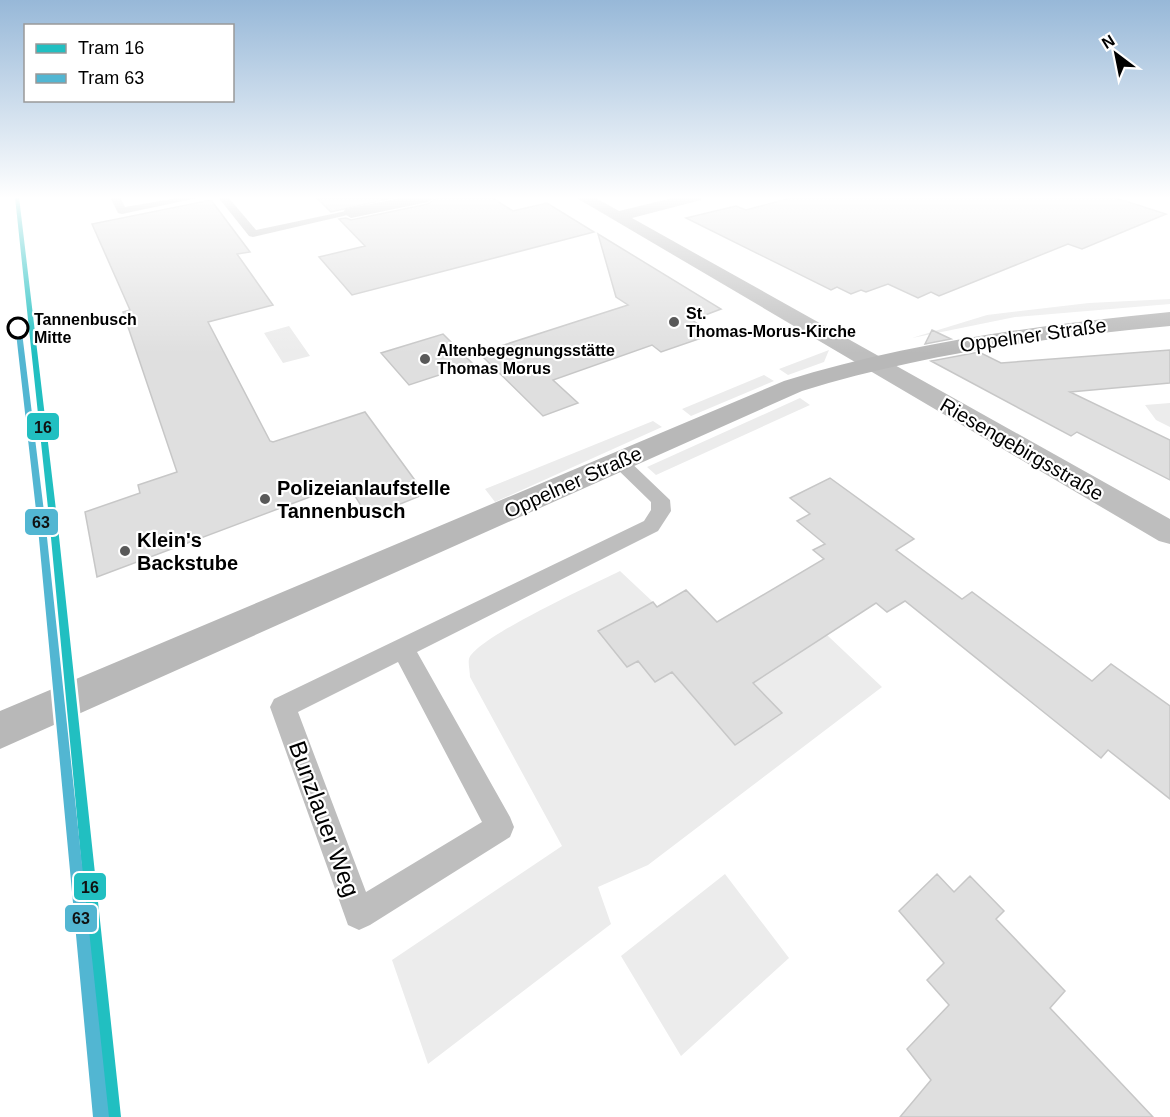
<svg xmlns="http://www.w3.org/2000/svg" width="1170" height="1117" font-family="Arial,sans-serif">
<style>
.green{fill:#ececec}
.building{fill:#dfdfdf;stroke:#c7c7c7;stroke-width:1.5}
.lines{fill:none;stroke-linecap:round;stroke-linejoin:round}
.lane{fill:#bebebe;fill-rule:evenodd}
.street{fill:#bebebe;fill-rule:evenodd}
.secondary{fill:#b8b8b8;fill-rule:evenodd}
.tram-1-casing{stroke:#fff;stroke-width:5}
.tram-2-casing{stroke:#fff;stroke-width:5}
.tram-1{fill:#21bfc1;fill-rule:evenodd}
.tram-2{fill:#52b6d2;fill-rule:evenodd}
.poi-dot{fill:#595959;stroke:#fff;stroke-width:2}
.stop-dot{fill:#fff;stroke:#000;stroke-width:3}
.labels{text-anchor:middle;stroke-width:4.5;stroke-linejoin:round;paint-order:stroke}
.far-poi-label{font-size:16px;font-weight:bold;fill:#000;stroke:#fff;text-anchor:start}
.far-stop-label{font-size:16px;font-weight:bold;fill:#000;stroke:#fff;text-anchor:start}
.street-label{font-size:20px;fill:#000;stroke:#fff}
.poi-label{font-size:20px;font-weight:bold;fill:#000;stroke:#fff;text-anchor:start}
.near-street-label{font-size:24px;fill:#000;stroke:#fff}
.line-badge{stroke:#fff;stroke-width:2}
.pale-badge-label{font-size:16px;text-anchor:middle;font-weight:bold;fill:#111}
</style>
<rect width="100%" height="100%" fill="#fff"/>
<path class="green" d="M 1170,299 L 1170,304 L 1015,317 L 912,338 L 987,315 L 1089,303 Z
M 289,326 L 310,356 L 283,363 L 264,333 Z
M 829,350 L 824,362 L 788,375 L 779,369 Z
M 764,375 L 774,381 L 691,416 L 682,409 Z
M 800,398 L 810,405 L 656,475 L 647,467 Z
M 1170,403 L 1170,427 L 1156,420 L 1145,405 Z
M 653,421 L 662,427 L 495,502 L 485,489 Z
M 620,571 L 653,602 L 598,631 L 627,667 L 638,661 L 655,682 L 672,672 L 735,745 L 782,713 L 753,683 L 827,635 L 882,687 L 648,865 L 598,887 L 611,924 L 428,1064 L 392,960 L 562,846 L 470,677 C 470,672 468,663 469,659 C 475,638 596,583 620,571 Z
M 725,874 L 789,958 L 681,1056 L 621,956 Z"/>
<path class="building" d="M 316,197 L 396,197 L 331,212 Z
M 438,197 L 491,197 L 513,211 L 547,203 L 594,232 L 352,295 L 319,257 L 365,246 L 339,219 L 346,218 L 351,220 L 428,204 Z
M 794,197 L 1113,197 L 1166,214 L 1082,249 L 1068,244 L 939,296 L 931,292 L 918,298 L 888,284 L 866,292 L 861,290 L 851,294 L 837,287 L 831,290 L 686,218 L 736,206 L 746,210 Z
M 211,200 L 250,252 L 237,254 L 273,305 L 208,322 L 270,441 L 273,442 L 365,412 L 425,494 L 368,517 L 347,483 L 97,577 L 85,512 L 140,493 L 138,485 L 177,472 L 123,312 L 130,310 L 92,224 Z
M 598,234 L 721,309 L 692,320 L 713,334 L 661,352 L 652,345 L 553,380 L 578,403 L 543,416 L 479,353 L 628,305 L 616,297 Z
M 932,330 L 951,339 L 925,344 Z
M 443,334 L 473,364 L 409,385 L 381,353 Z
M 1170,350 L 1170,383 L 1070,392 L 1170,440 L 1170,480 L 1077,432 L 1071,436 L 931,361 L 979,352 L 1001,363 Z
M 830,478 L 914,539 L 896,550 L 962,599 L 972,592 L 1092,681 L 1111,664 L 1170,706 L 1170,799 L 1108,750 L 1101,758 L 905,601 L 887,612 L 876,603 L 753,683 L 782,713 L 735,745 L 672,672 L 655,682 L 638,661 L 627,667 L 598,631 L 653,602 L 657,607 L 686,590 L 717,622 L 824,559 L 813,550 L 825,544 L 797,521 L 810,514 L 790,498 Z
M 937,874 L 954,892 L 970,876 L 1004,911 L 996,919 L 1065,991 L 1050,1008 L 1153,1117 L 900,1117 L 931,1080 L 907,1049 L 949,1005 L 927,980 L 944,963 L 899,911 Z"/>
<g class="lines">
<path class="lane" d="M 110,197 L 120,197 L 125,207 L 183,197 L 202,197 L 122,214 L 118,213 Z
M 218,197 L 228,197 L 256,230 L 351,210 L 356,213 L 253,237 L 249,236 Z
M 619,455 L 625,457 L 670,500 L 671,511 L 658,531 L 417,652 L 510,817 L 514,827 L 510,837 L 370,925 L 359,930 L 348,925 L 270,707 L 274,699 L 644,521 L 651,510 L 651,502 L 613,465 L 610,461 L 613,457 ZM 398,662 L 482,822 L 366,892 L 298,712 Z"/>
<path class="street" d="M 406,197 L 436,197 L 428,202 L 351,218 L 343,213 L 345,209 Z
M 575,197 L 594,197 L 619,211 L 677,197 L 703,197 L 701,200 L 632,218 L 1170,519 L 1170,544 L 1159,541 Z"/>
<path class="secondary" d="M 1170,312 L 1170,326 C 1045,338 922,354 802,391 L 0,749 L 0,711 L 784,381 C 911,342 1039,325 1170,312 Z"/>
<defs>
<path id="tram-1" d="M 15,197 L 19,197 L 58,527 L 121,1117 L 105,1117 L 50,527 Z"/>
<path id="tram-2" d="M 18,322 L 21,324 L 46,528 L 109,1117 L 93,1117 L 38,528 L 15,324 Z"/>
</defs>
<use href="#tram-1" class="tram-1-casing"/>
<use href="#tram-2" class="tram-2-casing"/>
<use href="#tram-1" class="tram-1"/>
<use href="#tram-2" class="tram-2"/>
</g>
<linearGradient id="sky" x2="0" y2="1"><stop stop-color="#97b8d8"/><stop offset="0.56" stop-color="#fff"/><stop offset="1" stop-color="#fff" stop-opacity="0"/></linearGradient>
<rect width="1170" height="353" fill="url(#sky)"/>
<g class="poi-dot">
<circle cx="674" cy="322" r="6"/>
<circle cx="425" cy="359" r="6"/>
<circle cx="265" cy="499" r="6"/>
<circle cx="125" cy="551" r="6"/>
</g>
<circle class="stop-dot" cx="18" cy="328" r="10"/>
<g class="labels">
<g class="far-poi-label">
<text x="686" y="319">St.<tspan x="686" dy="18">Thomas-Morus-Kirche</tspan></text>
<text x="437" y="356">Altenbegegnungsstätte<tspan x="437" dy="18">Thomas Morus</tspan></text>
</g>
<g class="far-stop-label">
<text x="34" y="325">Tannenbusch<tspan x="34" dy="18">Mitte</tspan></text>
</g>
<g class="street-label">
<text transform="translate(1033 335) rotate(-8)" y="7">Oppelner Straße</text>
<text transform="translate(1022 449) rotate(30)" y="7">Riesengebirgsstraße</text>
<text transform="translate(573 482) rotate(-24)" y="7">Oppelner Straße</text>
</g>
<g class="poi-label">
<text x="277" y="495">Polizeianlaufstelle<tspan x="277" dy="23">Tannenbusch</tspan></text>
<text x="137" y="547">Klein's<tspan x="137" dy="23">Backstube</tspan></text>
</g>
<g class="near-street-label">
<text transform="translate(324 819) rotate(70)" y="8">Bunzlauer Weg</text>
</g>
</g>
<g class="line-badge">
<rect x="26" y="412" width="34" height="29" rx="6" fill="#21bfc1"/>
<rect x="24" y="508" width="35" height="28" rx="6" fill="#52b6d2"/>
<rect x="73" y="872" width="34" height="29" rx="6" fill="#21bfc1"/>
<rect x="64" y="904" width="34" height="29" rx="6" fill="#52b6d2"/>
</g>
<g class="pale-badge-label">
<text x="43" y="433">16</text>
<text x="41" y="528">63</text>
<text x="90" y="893">16</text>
<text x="81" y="924">63</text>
</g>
<rect x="24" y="24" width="210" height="78" fill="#ffffff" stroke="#999999" stroke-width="1.5"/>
<rect x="36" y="44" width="30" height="9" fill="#21bfc1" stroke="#999999" stroke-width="1.5"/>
<text x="78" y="54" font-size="18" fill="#000000">Tram 16</text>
<rect x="36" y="74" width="30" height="9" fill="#52b6d2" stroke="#999999" stroke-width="1.5"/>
<text x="78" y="84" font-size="18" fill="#000000">Tram 63</text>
<g transform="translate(1116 54) rotate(328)" stroke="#ffffff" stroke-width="4.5" paint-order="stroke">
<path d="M0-4.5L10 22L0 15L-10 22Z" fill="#000000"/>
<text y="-9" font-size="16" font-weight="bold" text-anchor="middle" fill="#000000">N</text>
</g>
</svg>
